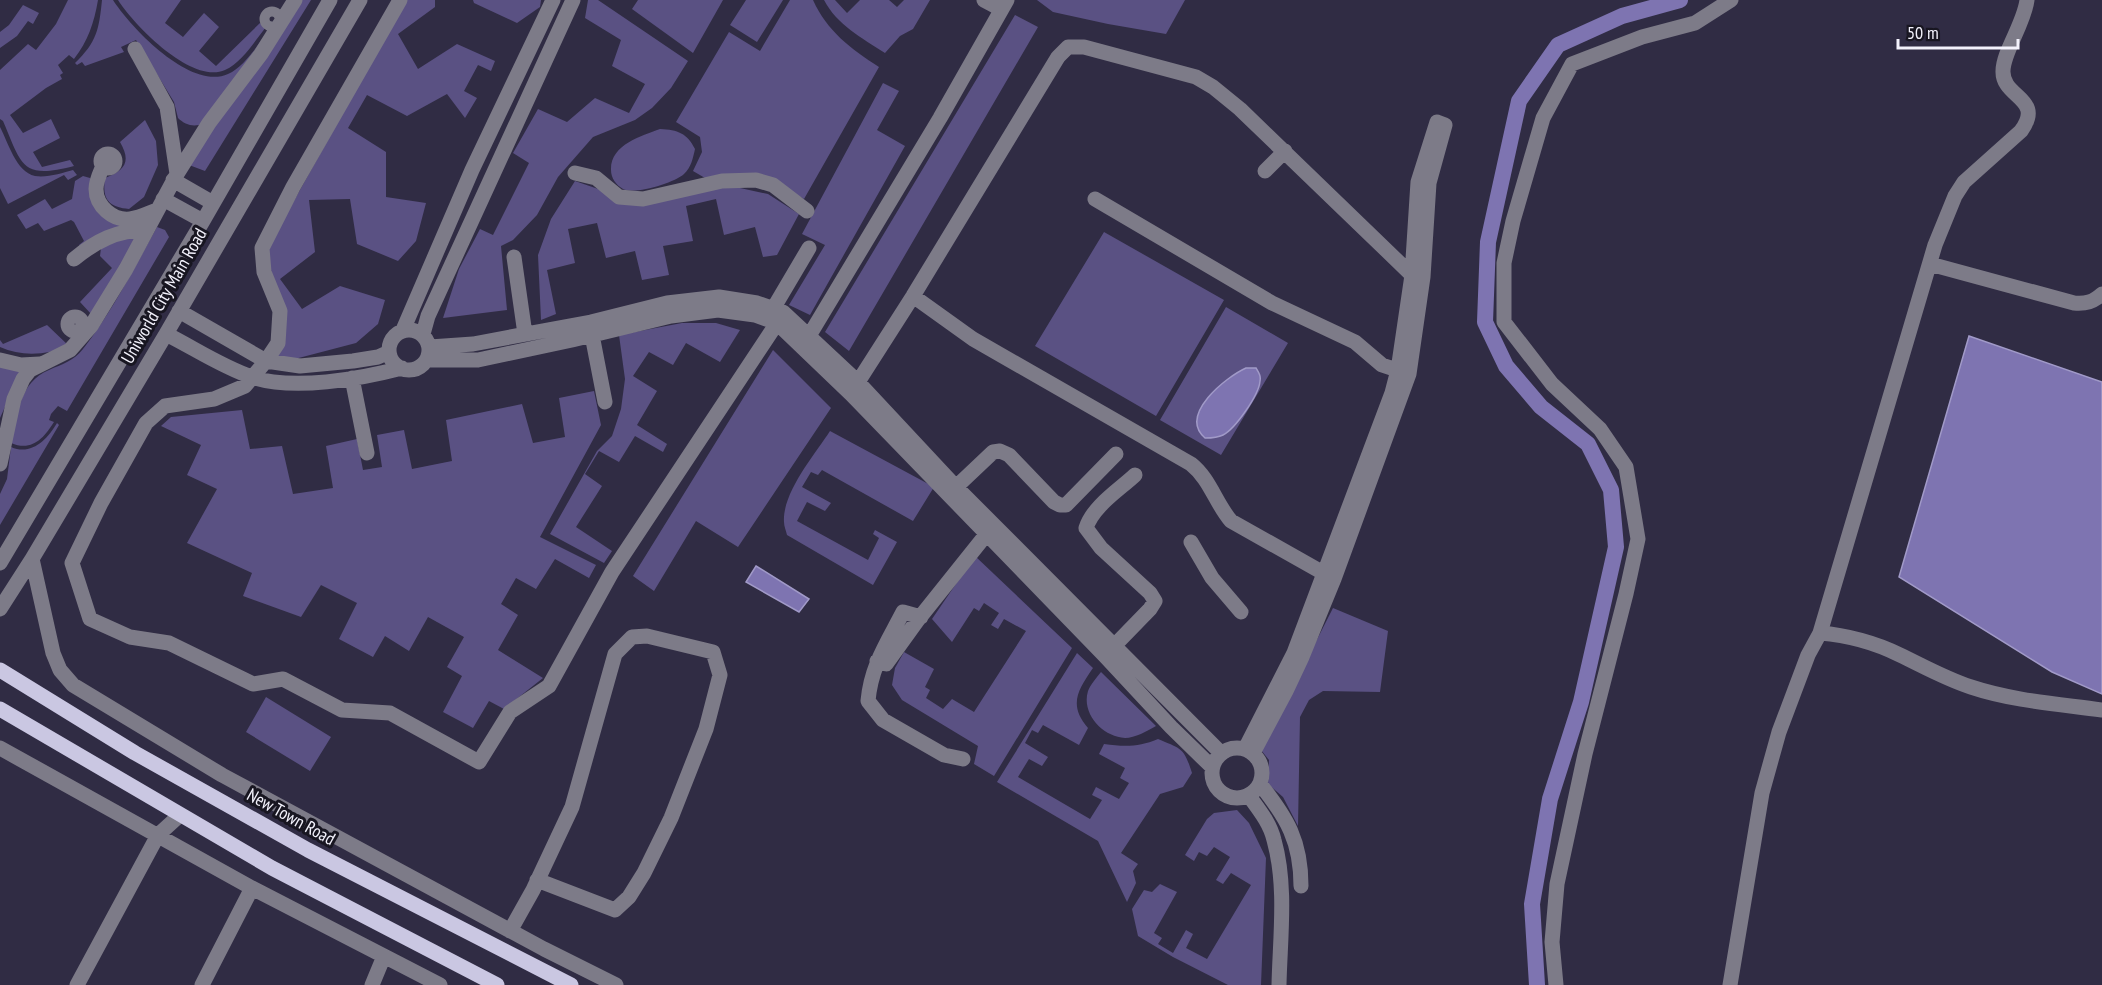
<svg xmlns="http://www.w3.org/2000/svg" width="2102" height="985" font-family="'PT Sans Narrow',sans-serif">
<style>
.green{fill:#5a5183}
.water{fill:#7e74b1;stroke:#a19ac8;stroke-width:1.5}
.lines{fill:none;stroke-linecap:round;stroke-linejoin:round}
.canal{stroke:#7e74b1;stroke-width:16}
.minor{stroke:#7d7b88;stroke-width:15}
.major{stroke:#cac7e2;stroke-width:15}
.labels{text-anchor:middle;stroke-width:6;stroke-linejoin:round;paint-order:stroke}
.street-label{font-size:18px;fill:#f3f2fc;stroke:#181621}
</style>
<rect width="100%" height="100%" fill="#302c44"/>
<path class="green" d="M 68,0 L 98,0 C 94,23 88,41 74,59 L 69,55 L 58,65 L 63,73 L 60,75 L 62,79 L 46,88 L 10,115 L 23,133 L 51,119 L 60,138 L 33,152 L 42,167 L 70,160 L 74,166 C 21,180 22,165 3,121 L 0,119 L 0,70 L 28,44 L 36,50 L 56,24 Z
M 102,0 L 113,0 C 131,28 191,91 228,74 C 243,67 254,50 264,37 L 203,123 C 195,128 185,125 178,118 L 174,102 L 136,40 L 121,47 L 124,52 L 85,66 L 82,62 L 77,65 L 75,63 C 97,42 99,29 102,0 Z
M 118,0 L 181,0 L 165,23 L 183,37 L 204,13 L 219,27 L 199,51 L 216,66 L 260,23 L 266,27 C 254,42 242,62 225,70 C 192,85 134,25 118,0 Z
M 300,0 L 311,0 L 205,171 L 189,165 Z
M 406,0 L 435,0 L 435,7 L 398,34 L 418,69 L 457,44 L 495,61 L 491,71 L 478,65 L 464,91 L 477,98 L 465,118 L 447,94 L 407,116 L 367,95 L 348,128 L 386,152 L 386,197 L 426,203 L 416,241 L 398,261 L 357,244 L 350,199 L 309,200 L 315,252 L 280,279 L 302,309 L 340,286 L 385,300 L 378,324 L 356,343 L 291,360 L 274,357 L 275,291 L 267,249 Z
M 473,0 L 541,0 L 540,7 L 517,23 L 474,3 Z
M 588,0 L 598,0 L 688,61 L 671,88 L 652,108 L 635,120 L 593,137 L 558,177 L 537,215 L 513,240 L 501,246 L 507,310 L 443,318 L 459,269 L 480,229 L 493,235 L 529,163 L 513,153 L 538,109 L 567,122 L 595,98 L 629,113 L 645,84 L 612,66 L 621,40 L 585,18 Z
M 638,0 L 723,0 L 693,53 L 632,9 Z
M 746,0 L 783,0 L 757,42 L 730,25 Z
M 790,0 L 813,0 C 827,31 851,49 879,67 L 804,199 L 790,191 L 705,178 L 693,171 L 702,152 L 700,137 L 676,122 L 729,32 L 760,51 Z
M 824,0 L 835,0 L 847,13 L 860,0 L 889,0 L 897,7 L 904,0 L 930,0 L 913,29 L 900,36 L 885,53 C 862,38 837,25 824,0 Z
M 1037,0 L 1185,0 L 1166,34 L 1108,24 L 1053,12 Z
M 23,5 L 39,13 L 33,24 L 28,21 L 17,36 L 0,48 L 0,32 L 9,25 Z
M 1015,15 L 1038,27 L 849,351 L 825,332 Z
M 883,83 L 899,91 L 877,130 L 905,146 L 810,315 L 789,305 L 825,245 L 802,234 Z
M 145,120 L 156,141 L 158,165 L 144,197 L 129,209 C 108,207 102,199 105,178 C 126,170 131,161 120,142 Z
M 0,127 C 8,142 16,172 35,176 C 47,178 62,173 73,170 L 77,175 L 68,180 L 64,175 L 8,204 L 0,188 Z
M 660,129 C 678,130 687,133 695,149 C 693,158 691,168 684,174 C 674,183 635,195 623,189 C 616,185 611,178 611,170 C 610,145 641,136 660,129 Z
M 83,176 L 90,178 L 124,227 L 81,249 L 79,245 L 84,241 L 74,222 L 71,220 L 44,231 L 38,223 L 26,229 L 17,215 L 45,199 L 52,209 L 72,199 L 75,181 Z
M 575,181 L 601,190 L 618,203 L 723,187 L 740,188 L 768,194 L 799,214 L 777,255 L 763,257 L 755,227 L 724,235 L 716,199 L 686,206 L 693,241 L 663,246 L 669,275 L 642,280 L 635,251 L 606,258 L 597,223 L 568,229 L 575,263 L 547,270 L 556,314 L 541,320 L 538,255 L 551,219 Z
M 157,227 L 165,230 L 169,237 L 67,411 L 58,406 L 51,414 L 49,420 L 54,422 C 44,438 32,452 11,443 C 17,416 19,382 49,370 C 62,364 74,361 83,349 C 112,312 134,268 157,227 Z
M 1104,232 L 1224,300 L 1156,416 L 1035,346 Z
M 138,236 L 92,315 L 80,302 L 112,268 L 100,256 L 101,248 L 115,238 Z
M 1226,307 L 1288,343 L 1221,455 L 1160,420 Z
M 682,323 L 716,323 L 740,330 L 720,362 L 686,343 L 673,365 L 649,352 L 633,376 L 657,391 L 637,425 L 667,444 L 663,452 L 635,436 L 619,462 L 599,451 L 585,474 L 602,486 L 576,527 L 612,551 L 604,563 L 550,534 L 597,451 L 612,436 L 621,409 L 625,379 L 619,335 Z
M 47,325 L 69,346 C 47,355 22,357 0,347 L 0,340 L 3,344 Z
M 773,350 L 831,408 L 738,547 L 696,521 L 654,591 L 633,576 Z
M 0,365 L 26,368 L 9,398 L 0,418 Z
M 594,391 L 601,425 L 540,537 L 596,565 L 589,578 L 555,559 L 536,589 L 516,578 L 501,604 L 518,615 L 498,650 L 543,678 L 504,709 L 489,701 L 473,728 L 443,712 L 462,676 L 447,667 L 464,637 L 428,617 L 409,651 L 385,636 L 373,657 L 339,639 L 357,603 L 321,585 L 301,617 L 243,596 L 252,573 L 187,543 L 217,489 L 187,475 L 201,445 L 161,426 L 171,417 L 242,410 L 250,449 L 282,446 L 293,494 L 333,488 L 326,446 L 357,439 L 363,470 L 382,467 L 377,435 L 404,430 L 412,469 L 452,461 L 446,420 L 522,404 L 533,443 L 565,437 L 559,398 Z
M 57,423 L 59,425 L 0,525 L 0,494 L 7,479 L 11,447 C 31,456 47,440 57,423 Z
M 830,431 L 934,487 L 913,521 L 822,470 L 818,475 L 811,472 L 802,487 L 831,503 L 825,511 L 807,502 L 797,521 L 868,560 L 879,538 L 873,534 L 875,530 L 897,542 L 873,585 L 787,535 C 786,531 784,526 784,522 C 782,493 815,454 830,431 Z
M 975,556 L 1072,648 L 994,776 L 974,764 L 978,746 L 902,700 L 892,685 L 895,668 L 904,652 L 934,669 L 925,687 L 930,690 L 926,698 L 943,709 L 952,699 L 974,712 L 1026,631 L 1004,619 L 998,629 L 991,625 L 999,613 L 984,603 L 979,611 L 974,608 L 952,642 L 932,619 Z
M 1333,608 L 1388,631 L 1380,692 L 1323,691 L 1309,700 L 1300,717 L 1298,826 L 1283,797 L 1268,784 L 1269,760 L 1261,750 Z
M 1077,653 L 1093,668 C 1078,690 1068,705 1088,728 L 1079,745 L 1043,725 L 1038,733 L 1032,730 L 1025,743 L 1048,757 L 1042,766 L 1029,759 L 1018,777 L 1090,819 L 1102,800 L 1092,795 L 1096,787 L 1119,799 L 1129,783 L 1120,778 L 1125,768 L 1099,754 L 1104,744 C 1125,747 1139,747 1158,739 C 1182,749 1184,748 1192,773 L 1183,787 L 1160,794 L 1121,853 L 1138,864 L 1133,871 L 1136,883 L 1127,902 L 1098,841 L 997,782 Z
M 1101,672 L 1156,726 C 1147,731 1135,738 1125,738 C 1103,737 1081,714 1088,691 C 1090,685 1097,677 1101,672 Z
M 266,697 L 331,737 L 310,771 L 246,732 Z
M 1237,810 L 1249,823 L 1266,858 L 1261,985 L 1228,985 L 1173,957 L 1138,936 L 1132,909 L 1144,890 L 1152,892 L 1160,884 L 1177,892 L 1154,933 L 1162,938 L 1158,944 L 1173,953 L 1186,930 L 1193,934 L 1186,948 L 1207,959 L 1251,885 L 1231,873 L 1223,884 L 1216,880 L 1230,857 L 1214,847 L 1207,856 L 1199,852 L 1194,861 L 1185,855 L 1207,819 L 1214,813 Z"/>
<path class="water" d="M 1969,336 L 2102,382 L 2102,694 L 2052,672 L 1899,577 Z
M 1246,368 L 1256,368 C 1259,373 1261,376 1260,381 C 1259,395 1235,429 1223,435 C 1217,438 1211,438 1205,438 C 1178,415 1226,377 1246,368 Z
M 756,566 L 809,599 L 799,612 L 746,582 Z"/>
<g class="lines">
<path class="canal" d="M 1537,985 L 1532,904 L 1550,799 L 1581,702 L 1616,547 L 1611,490 L 1588,444 L 1541,407 L 1506,366 L 1485,322 L 1488,242 L 1519,101 L 1558,45 L 1622,16 L 1680,0"/>
<path class="minor" d="M 400,0 L 293,187 L 262,248 L 264,272 L 280,311 L 278,343 L 266,361 L 245,386 L 214,399 L 165,406 L 146,423 L 101,503 L 72,563 L 90,619 L 130,637 L 169,643 L 253,684 L 283,679 L 342,710 L 390,713 L 479,762 L 510,712 L 549,686 L 612,572 L 777,323
M 984,0 L 1001,9
M267 19a5 5 0 1 1 10 0a5 5 0 1 1-10 0Z
M 135,49 L 167,107 L 177,174
M101 161a7 7 0 1 1 14 0a7 7 0 1 1-14 0Z
M 103,166 C 100,173 96,181 96,189 C 96,206 113,221 130,219 C 139,218 149,213 157,210
M 1265,171 L 1285,151
M 575,173 L 596,178 L 619,197 L 643,199 L 722,181 L 756,180 L 773,185 L 807,211
M 173,180 L 213,203
M 163,199 L 203,221
M 1095,199 L 1272,303 L 1355,342 L 1382,365 L 1406,373
M 514,257 L 525,334
M 74,259 C 96,241 117,230 146,230
M 1930,264 L 2074,303 C 2086,304 2093,302 2102,294
M 913,296 L 973,339 L 1191,464 C 1210,479 1216,504 1231,521 L 1334,579
M 773,309 L 809,248
M 179,311 L 266,361 L 300,366 L 353,361 L 378,357 L 389,352
M68 324a7 7 0 1 1 14 0a7 7 0 1 1-14 0Z
M389 350a20 20 0 1 1 40 0a20 20 0 1 1-40 0Z
M 403,330 L 472,170 L 553,0
M 166,334 C 194,348 222,367 252,377 C 293,391 360,379 402,368
M 423,334 L 428,316 L 573,0
M 592,335 L 605,402
M 809,336 L 940,118 L 1007,0
M 430,347 L 473,344 L 591,322 L 667,303 L 719,297 L 757,303 L 783,312 L 858,382 L 956,487 L 1221,753
M 0,360 L 21,365 L 40,364
M 427,360 L 478,360 L 572,340 L 671,316 L 718,310 L 755,315 L 777,323 L 851,394 L 1105,656 L 1171,727 L 1212,767
M 352,378 L 367,453
M 858,382 L 913,296 L 1058,57 L 1068,47 L 1084,47 L 1196,77 L 1213,87 L 1240,109 L 1412,275 L 1417,276
M 0,464 L 14,399 L 23,379 L 30,370 L 70,350 L 91,326 L 126,269 L 177,174 L 209,123 L 261,54 L 295,0
M 956,487 L 993,452 L 1000,451 L 1009,455 L 1054,502 L 1060,505 L 1066,505 L 1116,454
M 1191,542 L 1212,578 L 1241,612
M 32,559 L 53,653 L 60,670 L 73,685 L 222,775 L 544,949 L 616,985
M 0,563 L 203,221 L 330,0
M 0,609 L 32,559 L 166,334 L 360,0
M 921,617 L 903,612 C 887,643 871,666 868,701 L 883,720 L 944,755 L 963,759
M 1820,633 L 1935,245 L 1955,196 L 1964,182 L 2021,131 C 2045,98 2002,98 2003,71 C 2003,52 2024,24 2027,0
M 1115,645 L 1150,609 L 1155,601 L 1150,593 L 1101,548 L 1086,528 C 1093,506 1119,490 1135,475
M 877,661 L 886,664 L 917,621 L 993,526
M1212 773a25 25 0 1 1 50 0a25 25 0 1 1-50 0Z
M 0,748 L 252,888 L 440,985
M 1245,749 L 1294,653 L 1392,393 L 1398,370 L 1412,275 L 1418,182 L 1437,122 L 1445,125 L 1429,183 L 1423,277 L 1409,374 L 1334,579 L 1302,657 L 1286,691 L 1253,753
M 1260,784 C 1287,818 1301,841 1301,886
M 1249,796 C 1259,810 1270,823 1274,840 C 1287,886 1280,938 1279,985
M 510,931 L 533,890 L 572,807 L 615,654 L 632,637 L 647,636 L 713,652 L 720,675 L 706,729 L 671,818 L 644,873 L 629,897 L 615,910 L 537,880
M 77,985 L 158,835 L 180,815
M 202,985 L 252,888
M 372,985 L 384,956
M 1556,985 L 1552,942 L 1557,884 L 1585,754 L 1626,594 L 1638,539 L 1626,467 L 1600,429 L 1552,384 L 1504,322 L 1504,263 L 1513,221 L 1543,118 L 1572,64 L 1642,37 L 1695,23 L 1731,0
M 1730,985 L 1762,793 L 1779,732 L 1808,655 L 1820,633 C 1846,635 1876,643 1900,655 C 1923,666 1946,679 1971,687 C 2013,701 2059,704 2102,710"/>
<path class="major" d="M 0,670 L 135,753 L 308,850 L 571,985
M 0,709 L 272,868 L 497,985"/>
</g>
<g class="labels">
<g class="street-label">
<text transform="translate(164 296) rotate(-60)" y="6">Uniworld City Main Road</text>
<text transform="translate(291 817) rotate(29)" y="6">New Town Road</text>
</g>
</g>
<path d="M1898 39v9h120v-9" fill="none" stroke="#f3f2fc" stroke-width="3"/>
<text x="1907" y="39" font-size="18" fill="#f3f2fc" stroke="#181621" stroke-width="4.5" paint-order="stroke">50 m</text>
</svg>
